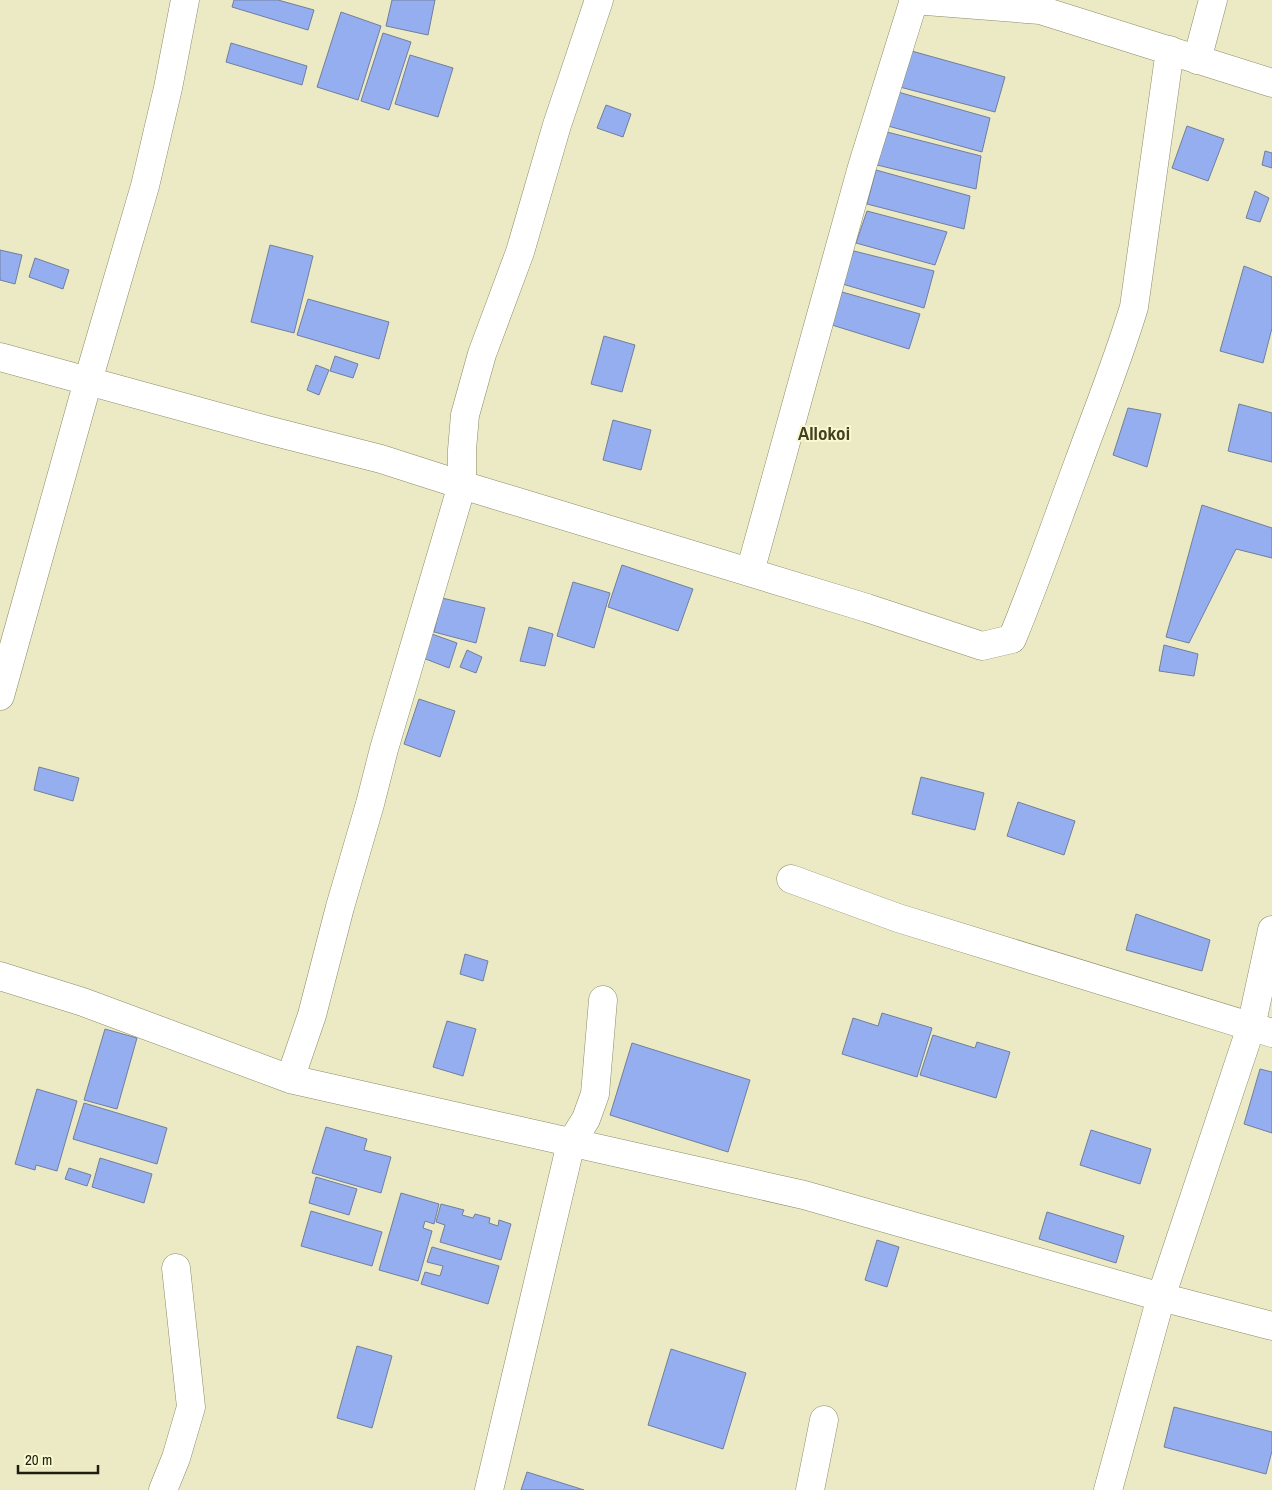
<svg xmlns="http://www.w3.org/2000/svg" width="1272" height="1490" font-family="'Archivo Narrow',sans-serif">
<style>
.building{fill:#94aef0;stroke:#717e9d}
.lines{fill:none;stroke-linecap:round;stroke-linejoin:round}
.minor-casing{stroke:#8b8a67;stroke-width:29}
.minor{stroke:#fff;stroke-width:28}
.labels{text-anchor:middle;stroke-width:4;stroke-linejoin:round;paint-order:stroke}
.quarter-label{font-size:19px;font-weight:bold;fill:#424020;stroke:#f8f8d1}
</style>
<rect width="100%" height="100%" fill="#ebeac4"/>
<path class="building" d="M 234,0 L 278,0 L 314,10 L 308,30 L 232,7 Z
M 392,0 L 435,0 L 428,35 L 386,26 Z
M 341,12 L 381,26 L 358,100 L 317,87 Z
M 383,33 L 411,42 L 389,110 L 361,101 Z
M 231,43 L 307,66 L 302,85 L 226,62 Z
M 908,50 L 1005,77 L 995,112 L 896,86 Z
M 410,55 L 453,68 L 438,117 L 395,104 Z
M 898,92 L 990,118 L 982,152 L 888,126 Z
M 606,105 L 631,114 L 623,137 L 597,128 Z
M 1187,126 L 1224,139 L 1208,181 L 1172,168 Z
M 887,132 L 981,156 L 976,189 L 877,165 Z
M 1265,151 L 1272,153 L 1272,168 L 1262,165 Z
M 876,170 L 970,196 L 964,229 L 867,204 Z
M 1255,191 L 1269,198 L 1260,222 L 1246,218 Z
M 867,211 L 947,232 L 935,265 L 856,243 Z
M 270,245 L 313,256 L 294,333 L 251,322 Z
M 0,250 L 22,255 L 15,284 L 0,280 Z
M 854,251 L 934,271 L 924,308 L 839,283 Z
M 35,258 L 69,270 L 63,289 L 29,277 Z
M 1244,266 L 1272,277 L 1272,328 L 1263,363 L 1220,351 Z
M 842,292 L 920,314 L 909,349 L 832,325 Z
M 308,299 L 389,322 L 379,359 L 297,335 Z
M 604,336 L 635,345 L 622,392 L 591,384 Z
M 335,356 L 358,364 L 353,378 L 330,371 Z
M 316,365 L 329,370 L 319,395 L 307,390 Z
M 1239,404 L 1272,413 L 1272,462 L 1228,451 Z
M 1128,408 L 1161,414 L 1147,467 L 1113,455 Z
M 613,420 L 651,430 L 641,470 L 603,460 Z
M 1202,505 L 1272,528 L 1272,558 L 1236,549 L 1189,643 L 1166,637 Z
M 622,565 L 693,589 L 678,631 L 608,607 Z
M 573,582 L 610,593 L 594,648 L 557,636 Z
M 442,598 L 485,608 L 476,643 L 434,632 Z
M 529,627 L 553,634 L 545,666 L 520,661 Z
M 432,634 L 457,643 L 449,668 L 423,658 Z
M 1164,645 L 1198,654 L 1194,676 L 1159,671 Z
M 467,650 L 482,657 L 476,673 L 460,667 Z
M 419,699 L 455,711 L 440,757 L 404,744 Z
M 39,767 L 79,778 L 73,801 L 34,790 Z
M 921,777 L 984,793 L 975,830 L 912,814 Z
M 1018,802 L 1075,821 L 1064,855 L 1007,836 Z
M 1136,914 L 1210,940 L 1202,971 L 1126,950 Z
M 465,954 L 488,961 L 483,981 L 460,974 Z
M 882,1013 L 932,1028 L 917,1077 L 842,1054 L 853,1018 L 878,1026 Z
M 447,1021 L 476,1029 L 463,1076 L 433,1067 Z
M 105,1029 L 137,1038 L 117,1109 L 84,1100 Z
M 933,1035 L 975,1048 L 977,1042 L 1010,1052 L 996,1098 L 920,1075 Z
M 632,1043 L 750,1080 L 728,1152 L 610,1115 Z
M 1260,1069 L 1272,1072 L 1272,1133 L 1244,1124 Z
M 37,1089 L 77,1101 L 57,1171 L 36,1165 L 35,1170 L 15,1164 Z
M 84,1103 L 167,1128 L 157,1164 L 73,1139 Z
M 326,1127 L 367,1139 L 364,1150 L 391,1157 L 381,1193 L 312,1173 Z
M 1091,1130 L 1151,1149 L 1140,1184 L 1080,1165 Z
M 100,1158 L 152,1174 L 144,1203 L 92,1187 Z
M 69,1168 L 91,1175 L 87,1186 L 65,1179 Z
M 316,1177 L 357,1189 L 349,1215 L 309,1203 Z
M 401,1193 L 439,1204 L 434,1224 L 425,1221 L 423,1228 L 432,1231 L 418,1281 L 379,1270 Z
M 441,1204 L 464,1210 L 462,1215 L 473,1218 L 475,1214 L 490,1218 L 489,1223 L 498,1226 L 499,1220 L 511,1224 L 501,1260 L 440,1242 L 445,1225 L 436,1222 Z
M 311,1211 L 382,1232 L 372,1266 L 301,1246 Z
M 1047,1212 L 1124,1236 L 1116,1263 L 1039,1239 Z
M 877,1240 L 899,1247 L 887,1287 L 865,1280 Z
M 432,1247 L 499,1266 L 488,1304 L 421,1284 L 425,1272 L 440,1276 L 443,1266 L 427,1262 Z
M 357,1346 L 392,1356 L 372,1428 L 337,1418 Z
M 671,1349 L 746,1373 L 723,1449 L 648,1425 Z
M 1174,1407 L 1272,1432 L 1272,1451 L 1266,1474 L 1164,1447 Z
M 527,1472 L 584,1490 L 521,1490 Z"/>
<g class="lines">
<defs>
<path id="minor" d="M 913,0 L 1040,10 L 1272,83
M 1197,60 L 1213,0
M 0,357 L 267,430 L 381,459 L 462,485 L 867,608 L 982,646 L 1012,639 C 1036,581 1056,523 1078,464 C 1097,412 1118,360 1134,307 L 1170,50
M 750,572 L 862,167 L 914,0
M 0,696 L 88,381 L 145,186 L 168,88 L 185,0
M 791,879 L 898,918 L 1272,1033
M 0,976 L 83,1002 L 290,1079 L 312,1015 L 340,907 L 370,804 L 384,749 L 462,485 L 462,450 L 465,415 L 482,354 L 520,252 L 557,125 L 599,0
M 290,1079 L 804,1195 L 1161,1297 L 1272,1326
M 163,1490 L 176,1458 L 191,1407 L 176,1268
M 489,1490 L 571,1143 L 586,1119 L 595,1094 L 603,1000
M 810,1490 L 824,1420
M 1108,1490 L 1161,1297 L 1251,1027 L 1272,930"/>
</defs>
<use href="#minor" class="minor-casing"/>
<use href="#minor" class="minor"/>
</g>
<g class="labels">
<g class="quarter-label">
<text x="824" y="440">Allokoi</text>
</g>
</g>
<path d="M18 1465v8h80v-8" fill="none" stroke="#1e1d0f" stroke-width="2.5"/>
<text x="25" y="1465" font-size="15" fill="#1e1d0f" stroke="#f8f8d1" stroke-width="4" paint-order="stroke">20 m</text>
</svg>
